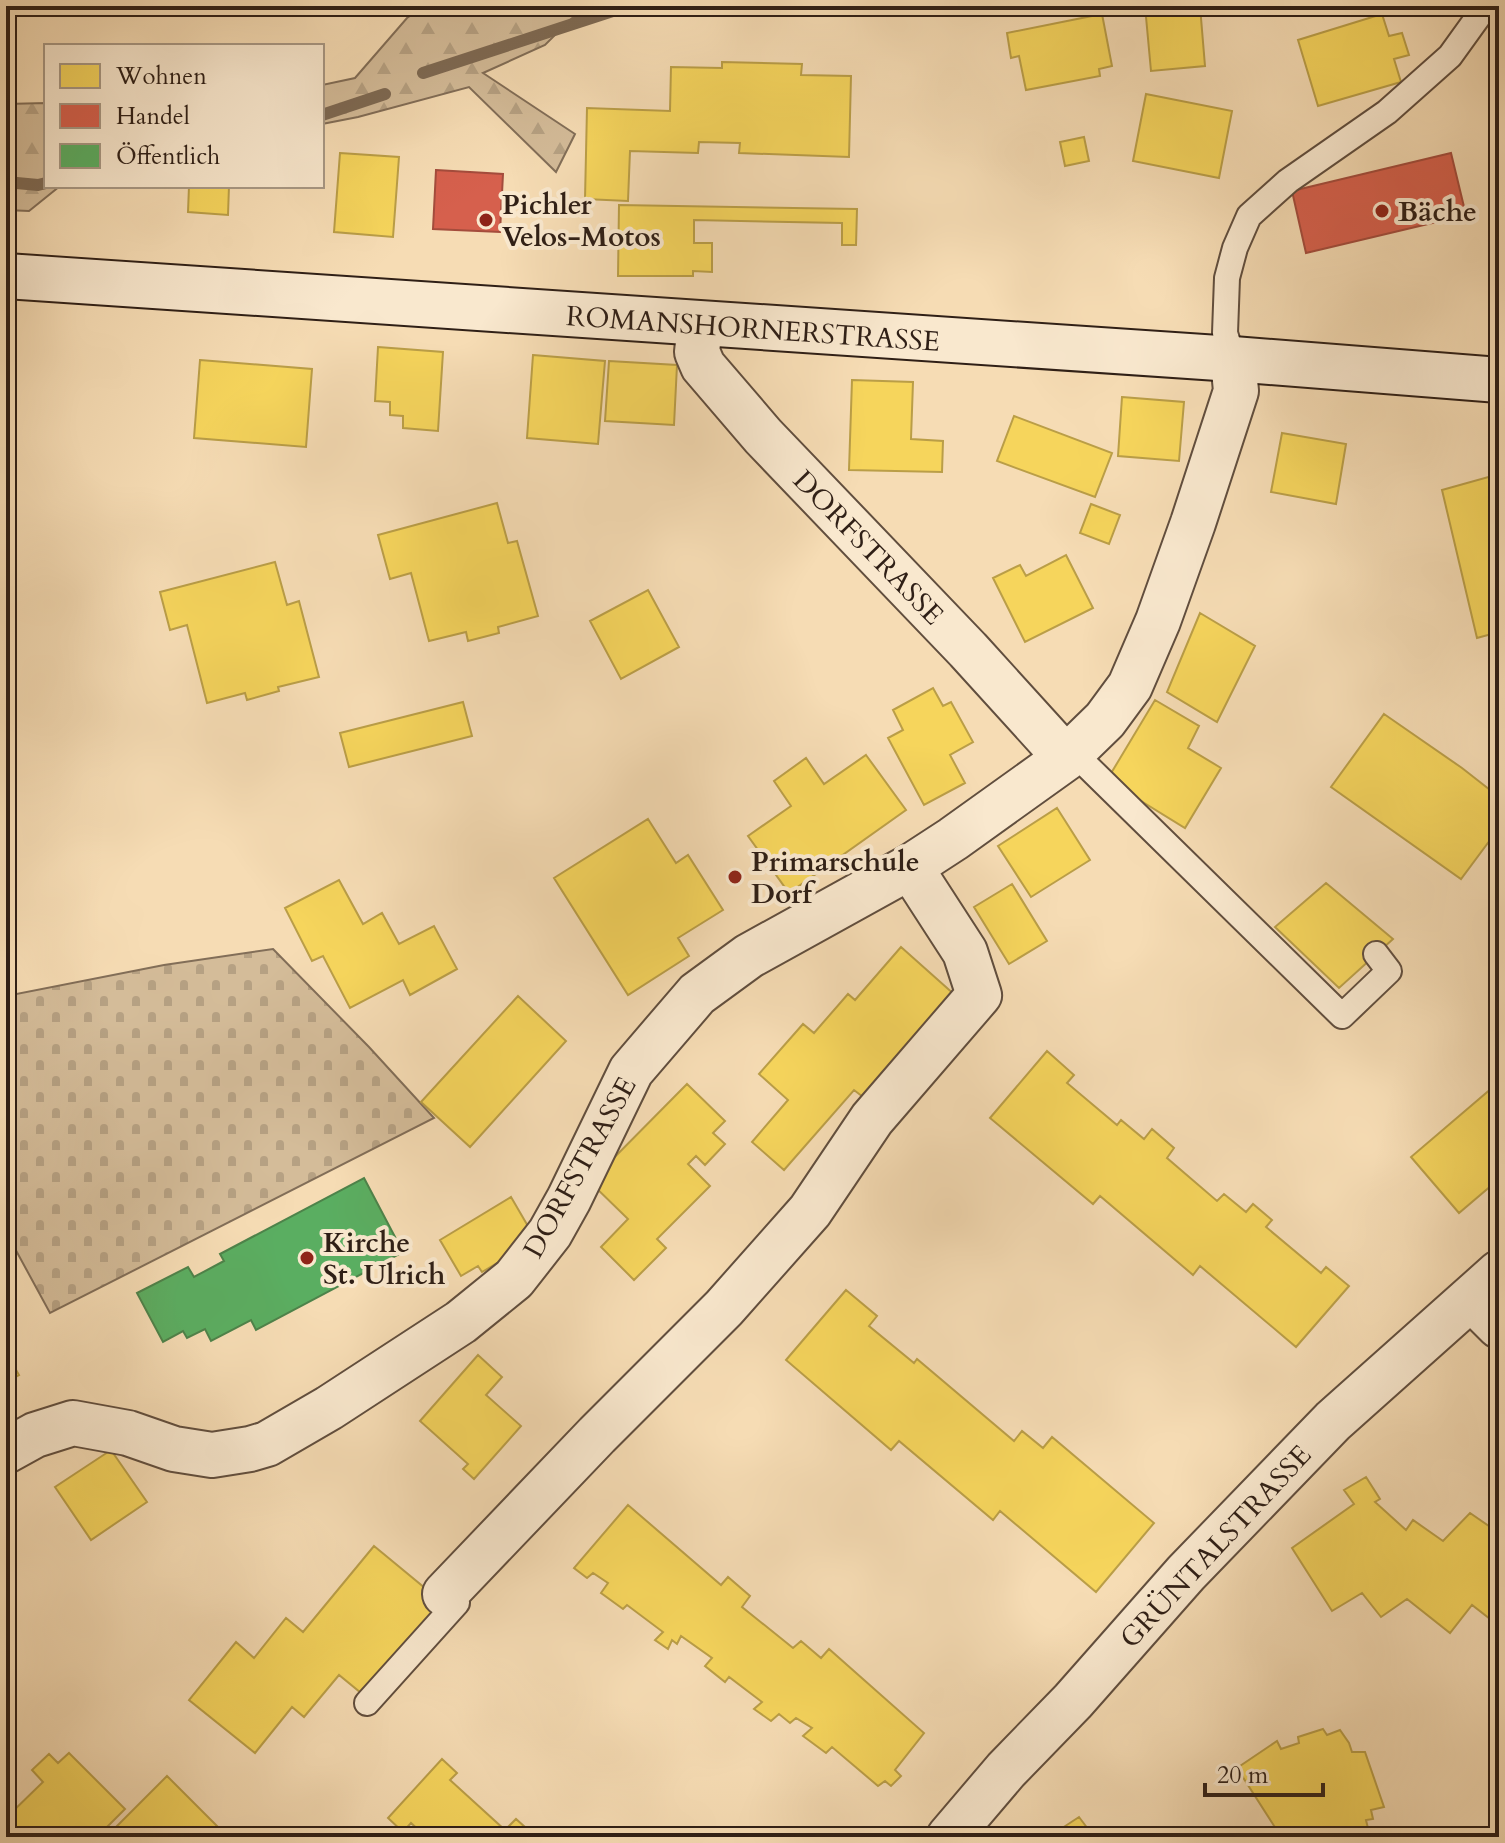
<svg xmlns="http://www.w3.org/2000/svg" width="1505" height="1843" font-family="Cardo,serif">
<style>
.forest{fill:url(#forest-firs);stroke:#826e58;stroke-width:2}
.cemetery{fill:url(#cemetery-stones);stroke:#826e58;stroke-width:2}
.homes{fill:#f6d55c;stroke:#ba9e47;stroke-width:2}
.shops{fill:#d6604d;stroke:#a44c3c;stroke-width:2}
.public{fill:#5aae61;stroke:#4d834a;stroke-width:2}
.lines{fill:none;stroke-linecap:round;stroke-linejoin:round}
.stream{stroke:#7e6a54;stroke-width:12}
.service-casing{stroke:#614e3e;stroke-width:28}
.minor-casing{stroke:#614e3e;stroke-width:48}
.secondary-casing{stroke:#2f1f16;stroke-width:48}
.service{stroke:#f9e8ce;stroke-width:24}
.minor{stroke:#f9e8ce;stroke-width:44}
.secondary{stroke:#f9e8ce;stroke-width:44}
.poi-dot{fill:#8f2418;stroke:#f9e8ce;stroke-width:3}
.labels{text-anchor:middle;stroke-width:8;stroke-linejoin:round;paint-order:stroke}
.poi-label{font-size:28px;font-weight:bold;fill:#2f1f16;stroke:#f9e8ce;text-anchor:start}
.street-label{font-size:28px;fill:#2f1f16;stroke:#f9e8ce}
</style>
<defs>
<pattern id="forest-firs" width="22" height="20" patternUnits="userSpaceOnUse" patternTransform="scale(2)"><rect width="22" height="20" fill="#d4bc99"/><path d="M5 1l3.5 6h-7zM16 11l3.5 6h-7z" fill="#b6a183"/></pattern>
<pattern id="cemetery-stones" width="16" height="16" patternUnits="userSpaceOnUse" patternTransform="scale(2)"><rect width="16" height="16" fill="#d4bc99"/><path d="M2 7V4a2 2 0 0 1 4 0v3zM10 15v-3a2 2 0 0 1 4 0v3z" fill="#b6a183"/></pattern>
</defs>
<rect width="100%" height="100%" fill="#f6dcb4"/>
<filter id="stains"><feTurbulence type="fractalNoise" baseFrequency=".0025" numOctaves="4"/><feColorMatrix values="0 0 0 0 .2 0 0 0 0 .09 0 0 0 0 .02 0 0 0 .5 -.17"/></filter>
<radialGradient id="worn" r=".72"><stop offset=".6" stop-color="#630" stop-opacity="0"/><stop offset="1" stop-color="#630" stop-opacity=".3"/></radialGradient>
<path class="forest" d="M 424,6 L 608,6 L 572,18 L 545,45 L 483,73 L 575,134 L 556,172 L 469,87 L 358,117 L 322,124 L 322,85 L 355,78 L 407,18 Z
M 46,103 L 46,186 L 60,186 L 29,211 L 6,210 L 6,104 Z"/>
<path class="cemetery" d="M 273,949 L 369,1047 L 434,1118 L 50,1313 L 6,1232 L 6,996 L 164,965 Z"/>
<path class="homes" d="M 1145,6 L 1200,6 L 1205,66 L 1151,71 Z
M 1102,14 L 1112,66 L 1099,69 L 1100,76 L 1026,90 L 1019,56 L 1011,58 L 1007,33 Z
M 1382,14 L 1389,36 L 1402,33 L 1409,55 L 1394,59 L 1401,82 L 1318,106 L 1298,40 Z
M 722,62 L 802,64 L 801,75 L 851,76 L 849,157 L 739,153 L 740,143 L 699,142 L 698,153 L 630,151 L 628,201 L 585,199 L 587,108 L 670,111 L 671,67 L 722,68 Z
M 1146,94 L 1232,111 L 1219,178 L 1133,161 Z
M 1084,137 L 1089,161 L 1065,166 L 1060,142 Z
M 340,153 L 399,157 L 393,237 L 334,232 Z
M 189,186 L 229,186 L 228,215 L 188,212 Z
M 619,205 L 857,209 L 856,245 L 842,245 L 842,223 L 694,220 L 694,243 L 712,243 L 712,272 L 693,271 L 693,276 L 618,276 Z
M 378,347 L 443,352 L 438,431 L 403,428 L 403,416 L 390,415 L 390,402 L 375,401 Z
M 533,355 L 605,361 L 598,444 L 527,438 Z
M 200,360 L 312,369 L 306,447 L 194,438 Z
M 609,361 L 677,365 L 674,425 L 605,421 Z
M 852,380 L 913,382 L 911,439 L 943,441 L 942,472 L 849,470 Z
M 1122,397 L 1184,402 L 1179,461 L 1118,456 Z
M 1014,416 L 1112,453 L 1095,497 L 997,461 Z
M 1282,433 L 1346,444 L 1336,504 L 1271,492 Z
M 1499,474 L 1499,632 L 1477,638 L 1442,490 Z
M 497,503 L 508,543 L 517,541 L 538,616 L 498,627 L 499,633 L 468,641 L 466,632 L 429,641 L 411,573 L 390,579 L 378,535 Z
M 1091,504 L 1120,515 L 1109,544 L 1080,533 Z
M 1066,555 L 1093,608 L 1025,642 L 993,578 L 1020,565 L 1026,576 Z
M 275,562 L 287,605 L 299,601 L 319,677 L 278,687 L 279,691 L 247,700 L 245,693 L 207,703 L 187,625 L 170,630 L 160,592 Z
M 648,590 L 679,647 L 621,679 L 590,621 Z
M 1200,613 L 1255,646 L 1217,722 L 1167,692 Z
M 933,688 L 943,706 L 951,702 L 973,742 L 950,755 L 965,783 L 924,805 L 888,738 L 903,730 L 893,710 Z
M 1155,700 L 1199,726 L 1188,748 L 1221,768 L 1185,828 L 1107,780 Z
M 463,702 L 472,736 L 349,767 L 340,733 Z
M 1384,714 L 1462,768 L 1499,797 L 1499,828 L 1461,879 L 1331,787 Z
M 866,755 L 906,810 L 789,893 L 748,836 L 791,806 L 774,781 L 806,758 L 824,784 Z
M 1057,808 L 1090,860 L 1031,897 L 998,846 Z
M 648,819 L 676,863 L 688,855 L 723,910 L 678,938 L 689,956 L 628,995 L 554,878 Z
M 339,880 L 363,924 L 382,913 L 399,944 L 434,926 L 457,969 L 410,995 L 403,980 L 350,1008 L 323,956 L 312,961 L 285,908 Z
M 1326,883 L 1393,939 L 1339,988 L 1275,927 Z
M 1012,884 L 1047,941 L 1009,964 L 974,907 Z
M 901,947 L 965,1004 L 863,1097 L 854,1090 L 784,1170 L 752,1142 L 788,1100 L 759,1074 L 803,1024 L 814,1033 L 848,994 L 855,1000 Z
M 518,996 L 566,1041 L 470,1147 L 421,1102 Z
M 1047,1051 L 1074,1075 L 1067,1083 L 1117,1125 L 1121,1120 L 1144,1139 L 1152,1129 L 1174,1148 L 1167,1158 L 1217,1201 L 1224,1194 L 1246,1212 L 1253,1204 L 1272,1220 L 1266,1227 L 1321,1273 L 1326,1267 L 1349,1286 L 1296,1347 L 1200,1266 L 1193,1275 L 1100,1196 L 1093,1204 L 990,1118 Z
M 1499,1082 L 1499,1179 L 1459,1213 L 1411,1157 Z
M 687,1084 L 725,1121 L 713,1133 L 725,1144 L 705,1165 L 696,1156 L 688,1164 L 710,1186 L 657,1239 L 666,1248 L 634,1280 L 601,1247 L 628,1219 L 590,1182 Z
M 511,1197 L 536,1240 L 482,1272 L 478,1266 L 461,1276 L 440,1240 Z
M 846,1290 L 877,1316 L 869,1326 L 914,1363 L 917,1359 L 1014,1441 L 1022,1431 L 1043,1448 L 1052,1437 L 1154,1523 L 1096,1592 L 1000,1511 L 993,1520 L 899,1441 L 891,1450 L 786,1360 Z
M 6,1352 L 19,1375 L 6,1382 Z
M 478,1355 L 502,1377 L 486,1395 L 521,1426 L 474,1479 L 463,1469 L 468,1464 L 420,1421 Z
M 111,1450 L 147,1502 L 91,1540 L 55,1487 Z
M 1366,1477 L 1380,1499 L 1375,1502 L 1406,1530 L 1413,1520 L 1443,1541 L 1470,1513 L 1499,1533 L 1499,1626 L 1472,1605 L 1450,1633 L 1407,1599 L 1381,1617 L 1362,1593 L 1332,1611 L 1292,1548 L 1354,1504 L 1344,1490 Z
M 628,1505 L 721,1585 L 728,1577 L 750,1596 L 742,1607 L 793,1648 L 801,1641 L 821,1658 L 829,1649 L 924,1733 L 895,1770 L 901,1776 L 891,1786 L 885,1781 L 878,1786 L 832,1747 L 826,1753 L 803,1736 L 812,1728 L 796,1718 L 790,1723 L 779,1714 L 771,1721 L 754,1709 L 762,1702 L 729,1677 L 725,1682 L 705,1666 L 712,1658 L 681,1636 L 677,1644 L 672,1640 L 668,1649 L 655,1640 L 663,1632 L 627,1605 L 623,1609 L 601,1593 L 608,1583 L 593,1573 L 587,1578 L 574,1568 Z
M 374,1546 L 443,1603 L 366,1697 L 339,1675 L 304,1717 L 292,1707 L 255,1753 L 189,1700 L 236,1642 L 254,1658 L 286,1618 L 303,1632 Z
M 6,1566 L 15,1579 L 6,1585 Z
M 1323,1729 L 1327,1735 L 1340,1730 L 1349,1743 L 1352,1752 L 1365,1752 L 1384,1807 L 1371,1810 L 1373,1819 L 1366,1820 L 1370,1837 L 1295,1837 L 1292,1828 L 1278,1832 L 1237,1768 L 1277,1741 L 1281,1749 L 1299,1743 L 1298,1737 Z
M 69,1753 L 125,1809 L 97,1837 L 6,1837 L 6,1818 L 43,1782 L 32,1770 L 49,1754 L 58,1763 Z
M 442,1759 L 457,1773 L 450,1780 L 505,1830 L 516,1819 L 536,1837 L 422,1837 L 424,1835 L 411,1823 L 403,1832 L 388,1818 Z
M 167,1776 L 222,1831 L 216,1837 L 106,1837 Z
M 1079,1817 L 1094,1837 L 1030,1837 L 1044,1828 L 1050,1836 Z"/>
<path class="shops" d="M 1451,153 L 1466,215 L 1306,253 L 1292,191 Z
M 436,170 L 503,174 L 500,232 L 433,229 Z"/>
<path class="public" d="M 364,1178 L 403,1252 L 256,1330 L 251,1320 L 211,1341 L 205,1329 L 187,1338 L 183,1331 L 163,1342 L 137,1293 L 188,1267 L 194,1277 L 224,1261 L 220,1254 Z"/>
<g class="lines">
<path class="stream" d="M 423,73 L 628,6
M 322,115 L 385,94
M 6,182 L 38,185 L 46,183"/>
<defs>
<path id="service" d="M 1233,359 L 1225,333 L 1227,278 L 1235,248 L 1249,216 L 1288,181 L 1387,112 L 1450,56 L 1486,6
M 1066,758 L 1085,764 L 1342,1016 L 1389,971 L 1376,954
M 367,1703 L 457,1603 L 445,1594"/>
<path id="minor" d="M 700,324 L 697,352 L 703,366 L 763,436 L 968,650 L 1066,758
M 1471,1298 L 1499,1326
M 6,1451 L 35,1435 L 73,1423 L 128,1433 L 174,1449 L 212,1455 L 250,1449 L 267,1444 L 329,1408 L 461,1322 L 514,1279 L 550,1233 L 569,1199 L 631,1071 L 697,994 L 749,956 L 910,867 L 953,839 L 1066,758 L 1105,720 L 1130,686 L 1158,621 L 1193,523 L 1236,391 L 1233,359
M 445,1594 L 597,1435 L 724,1308 L 810,1211 L 872,1119 L 979,995 L 965,952 L 910,867
M 949,1837 L 1006,1770 L 1073,1701 L 1186,1573 L 1333,1421 L 1499,1273"/>
<path id="secondary" d="M 6,276 L 1233,359 L 1499,380"/>
</defs>
<use href="#service" class="service-casing"/>
<use href="#minor" class="minor-casing"/>
<use href="#secondary" class="secondary-casing"/>
<use href="#service" class="service"/>
<use href="#minor" class="minor"/>
<use href="#secondary" class="secondary"/>
</g>
<g class="poi-dot">
<circle cx="1382" cy="211" r="8"/>
<circle cx="486" cy="220" r="8"/>
<circle cx="735" cy="877" r="8"/>
<circle cx="307" cy="1258" r="8"/>
</g>
<g class="labels">
<g class="poi-label">
<text x="502" y="214">Pichler<tspan x="502" dy="32">Velos-Motos</tspan></text>
<text x="1398" y="221">Bäche</text>
<text x="751" y="871">Primarschule<tspan x="751" dy="32">Dorf</tspan></text>
<text x="323" y="1252">Kirche<tspan x="323" dy="32">St. Ulrich</tspan></text>
</g>
<g class="street-label">
<text transform="translate(753 328) rotate(4)" y="10">ROMANSHORNERSTRASSE</text>
<text transform="translate(869 547) rotate(46)" y="10">DORFSTRASSE</text>
<text transform="translate(579 1167) rotate(-61)" y="10">DORFSTRASSE</text>
<text transform="translate(1215 1546) rotate(-47)" y="10">GRÜNTALSTRASSE</text>
</g>
</g>
<rect width="1505" height="1843" fill="none" stroke="#f6dcb4" stroke-width="32"/>
<rect x="8" y="8" width="1489" height="1827" fill="none" stroke="#2f1f16" stroke-width="4"/>
<rect x="16" y="16" width="1473" height="1811" fill="none" stroke="#2f1f16" stroke-width="2"/>
<rect x="44" y="44" width="280" height="144" fill="#f9e8ce" stroke="#a89884" stroke-width="2"/>
<rect x="60" y="64" width="40" height="24" fill="#f6d55c" stroke="#a89884" stroke-width="2"/>
<text x="116" y="84" font-size="24" fill="#2f1f16">Wohnen</text>
<rect x="60" y="104" width="40" height="24" fill="#d6604d" stroke="#a89884" stroke-width="2"/>
<text x="116" y="124" font-size="24" fill="#2f1f16">Handel</text>
<rect x="60" y="144" width="40" height="24" fill="#5aae61" stroke="#a89884" stroke-width="2"/>
<text x="116" y="164" font-size="24" fill="#2f1f16">Öffentlich</text>
<path d="M1205 1783v12h118v-12" fill="none" stroke="#2f1f16" stroke-width="4"/>
<text x="1217" y="1783" font-size="24" fill="#2f1f16" stroke="#f9e8ce" stroke-width="6" paint-order="stroke">20 m</text>
<rect width="100%" height="100%" filter="url(#stains)"/>
<rect width="100%" height="100%" fill="url(#worn)"/>
</svg>
